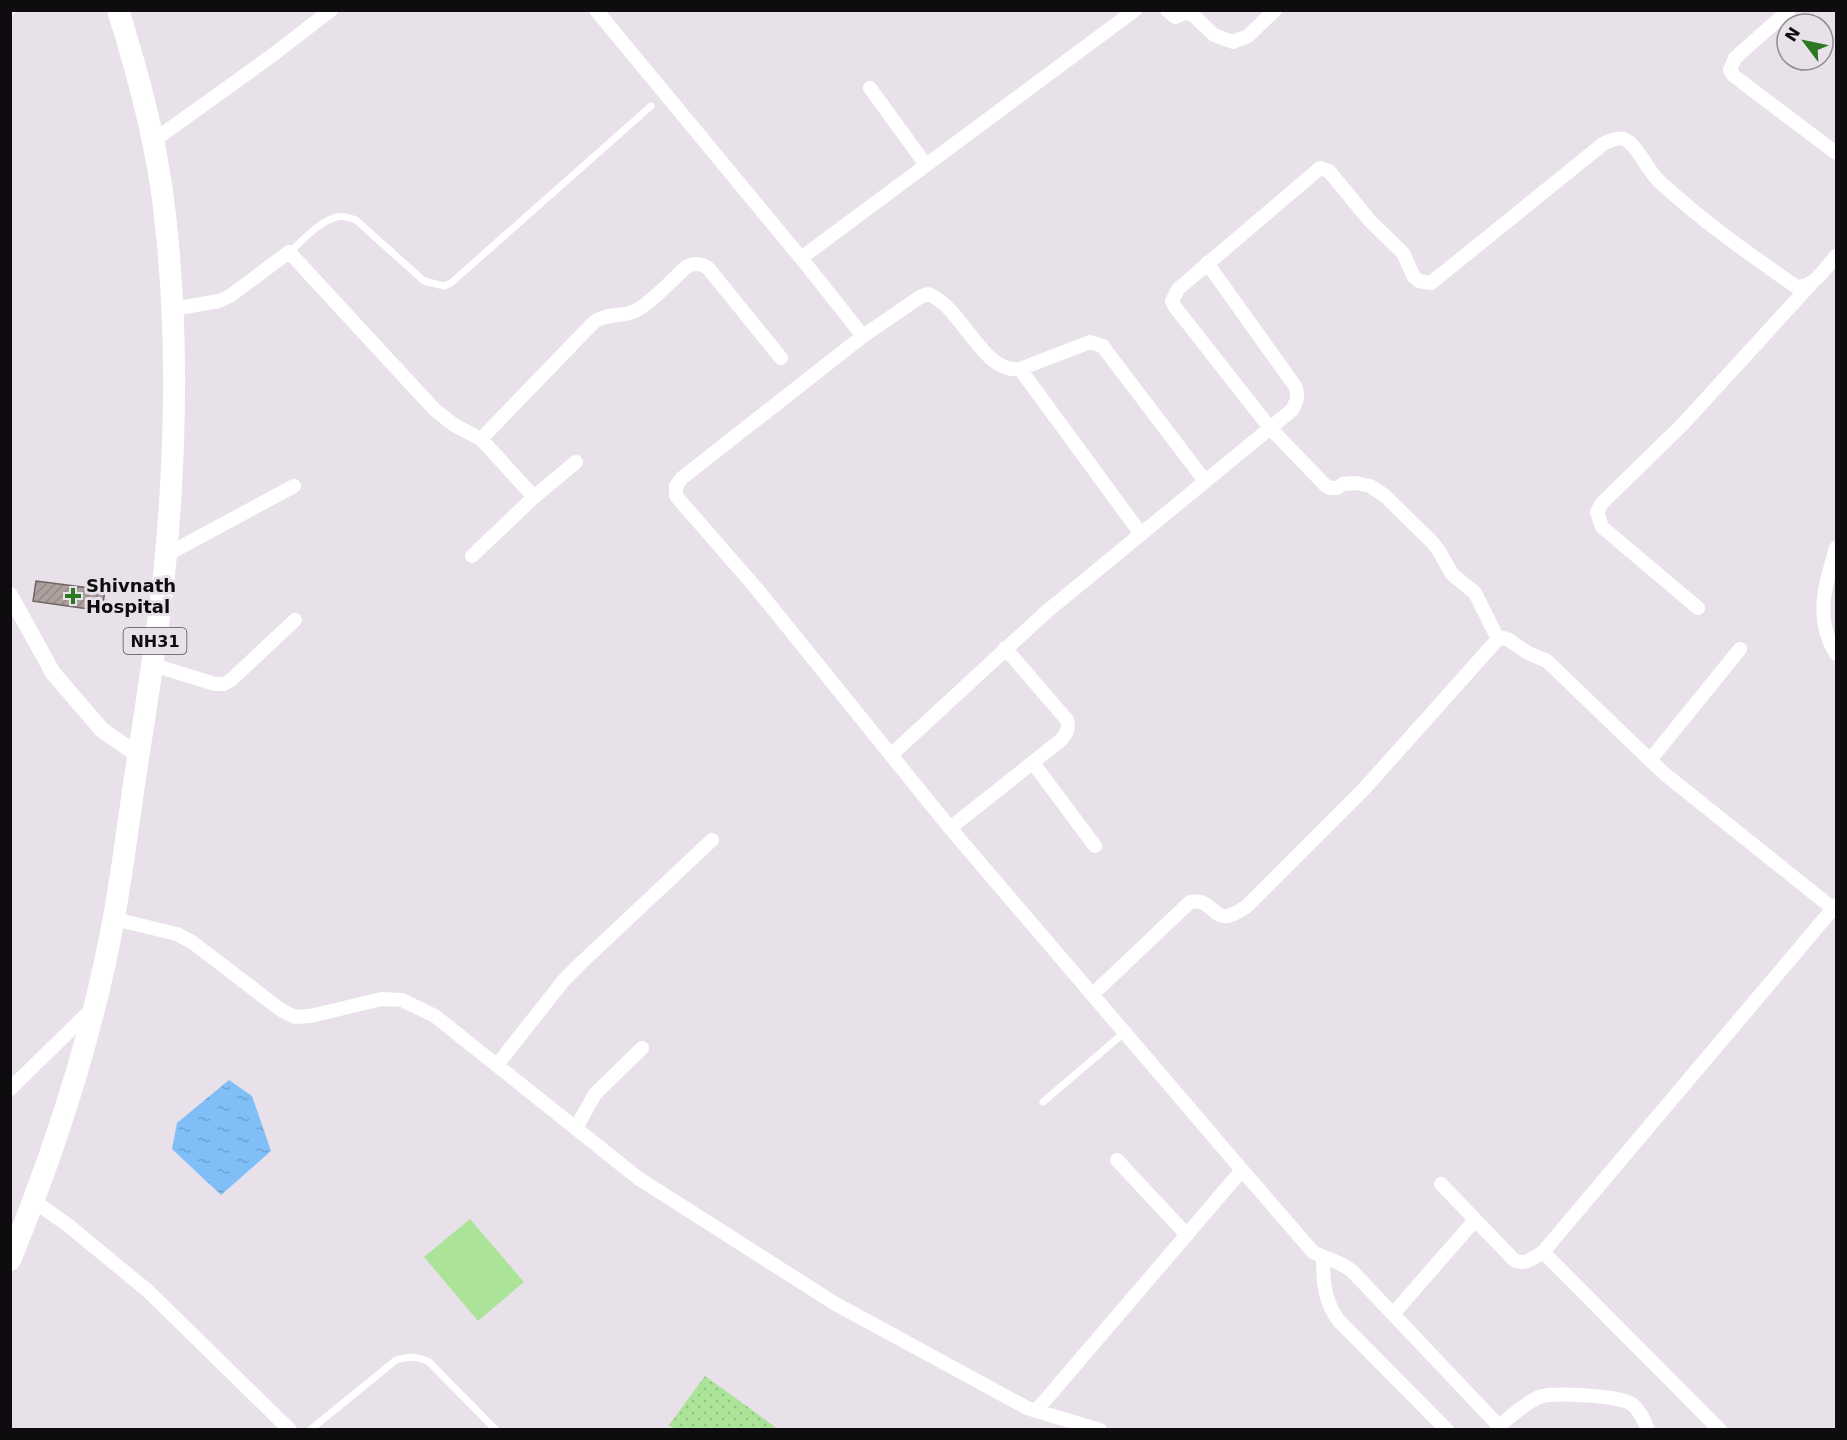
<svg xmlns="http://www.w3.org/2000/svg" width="1847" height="1440" font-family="'DejaVu Sans',sans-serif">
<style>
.grass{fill:url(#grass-dots)}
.pitch{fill:#abe499}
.water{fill:url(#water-ripples)}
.building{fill:url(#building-hatch);stroke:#706663;stroke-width:1.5}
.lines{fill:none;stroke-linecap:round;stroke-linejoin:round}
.service{stroke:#fff;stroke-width:7}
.minor{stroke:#fff;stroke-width:14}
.tertiary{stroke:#fff;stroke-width:16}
.trunk{stroke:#fff;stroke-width:22}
.poi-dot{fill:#2b7820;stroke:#e8e1ea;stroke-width:2}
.labels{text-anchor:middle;stroke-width:6;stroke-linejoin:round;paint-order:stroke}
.shield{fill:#e8e1ea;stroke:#4f4c51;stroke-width:1.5}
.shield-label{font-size:16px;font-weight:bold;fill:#0e0c0f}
.poi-label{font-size:18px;font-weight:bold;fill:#0e0c0f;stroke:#e8e1ea;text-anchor:start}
</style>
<defs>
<pattern id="grass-dots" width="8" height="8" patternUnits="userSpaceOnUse" patternTransform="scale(1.5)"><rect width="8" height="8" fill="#abe499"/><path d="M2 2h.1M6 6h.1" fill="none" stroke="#92c283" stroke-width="1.8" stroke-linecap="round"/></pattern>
<pattern id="water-ripples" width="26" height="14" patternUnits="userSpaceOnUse" patternTransform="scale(1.5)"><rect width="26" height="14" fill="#80bef7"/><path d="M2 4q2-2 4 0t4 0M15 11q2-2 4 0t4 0" fill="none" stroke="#6da2d3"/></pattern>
<pattern id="building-hatch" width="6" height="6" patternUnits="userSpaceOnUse" patternTransform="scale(1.5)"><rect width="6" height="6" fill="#ada19e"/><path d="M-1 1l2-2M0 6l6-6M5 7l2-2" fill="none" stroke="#948987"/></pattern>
</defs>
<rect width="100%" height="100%" fill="#e8e1ea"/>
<path class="grass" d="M 705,1376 L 778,1429 L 675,1429 L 669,1425 Z"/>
<path class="pitch" d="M 470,1219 L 524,1282 L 478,1321 L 424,1257 Z"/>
<path class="water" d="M 229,1080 L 252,1096 L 271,1151 L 221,1195 L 172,1149 L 177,1123 Z"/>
<path class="building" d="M 36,581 L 105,590 L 102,611 L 33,601 Z"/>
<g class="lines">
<path class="service" d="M 10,12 L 13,10
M 289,252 C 303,241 319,221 337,217 C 344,215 350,218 356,220 L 424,281 L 444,286 L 451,283 L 651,106
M 1043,1102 L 1125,1032
M 310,1430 L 396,1360 C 409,1356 416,1356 429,1362 L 496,1430"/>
<path class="minor" d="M 596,10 L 801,258 L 1135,10
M 1167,10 L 1175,17 L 1185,13 L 1192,14 L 1214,35 L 1233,42 L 1248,36 L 1275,10
M 1789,10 L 1735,58 L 1730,70 L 1734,76 L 1836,153
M 870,88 L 926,165
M 153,141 L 270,57 L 331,10
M 801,258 L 863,336 L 682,478 L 676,486 L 676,496 L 756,588 L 950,828 L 1242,1170
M 173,309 L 219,301 L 230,296 L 289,252 L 434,409 L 454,425 L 481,439 L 534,497 L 472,556
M 863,336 L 920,297 L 928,294 C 962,306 983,375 1020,369 L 1090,342 L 1103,346 L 1107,352 L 1205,481
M 1020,369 L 1141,534
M 481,439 L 594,322 C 607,313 621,317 635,311 C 649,305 674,278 686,267 C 695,263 700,263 708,268 L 781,358
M 534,497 L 576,462
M 1836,548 C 1825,586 1814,618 1836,654
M 166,555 L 294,486
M 1698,608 L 1602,527 L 1597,512 L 1602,503 L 1682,425 L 1810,285
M 1498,639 L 1475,593 L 1452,574 L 1439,551 L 1432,542 L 1384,495 L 1370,486 L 1356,483 L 1343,484 L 1337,488 L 1330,488 L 1325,485 L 1270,428 L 1175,307 L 1172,301 L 1178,289 L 1320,168 L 1329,171 L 1370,221 L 1403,253 L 1414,277 L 1419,281 L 1431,283 L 1603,144 C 1611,140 1621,135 1629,142 C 1640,151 1648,171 1660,182 C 1702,221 1748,253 1795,286 C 1813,290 1825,268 1836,256
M 153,665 L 215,684 L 224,684 L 231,680 L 295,620
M 891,755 L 1045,613 L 1292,410 C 1297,401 1299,395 1295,386 L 1207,263
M 1650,760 L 1666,775 L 1836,911
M 1033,763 L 1095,846
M 950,828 L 1061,740 C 1067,733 1069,729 1067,720 L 1005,648
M 114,919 L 177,934 L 192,942 L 281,1010 L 295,1017 L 310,1016 L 382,999 L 402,1000 L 435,1016 L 638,1178 L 834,1303 L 1027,1408 L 1100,1430
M 1093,994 L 1190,902 C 1219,897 1210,933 1247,906 L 1364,789 L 1498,639 L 1503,638 L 1509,640 L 1528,653 L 1547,661 L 1650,760 L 1740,649
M 497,1065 L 564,980 L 582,962 L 712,840
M 10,1089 L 92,1009
M 576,1128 L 595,1094 L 642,1048
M 1117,1160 L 1187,1235
M 1441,1184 L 1514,1260 C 1525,1266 1533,1258 1543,1252
M 34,1201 L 69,1226 L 148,1291 L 290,1430
M 1323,1257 C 1323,1281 1324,1301 1339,1321 L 1447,1430
M 1393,1314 L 1475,1220
M 1036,1411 L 1242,1170 L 1313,1252 C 1326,1259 1340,1261 1352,1271 L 1499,1426
M 1496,1430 C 1505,1420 1525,1404 1537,1398 C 1549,1391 1617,1396 1630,1403 C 1639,1408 1644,1420 1648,1430
M 1720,1430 L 1543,1252 L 1836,905"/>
<path class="tertiary" d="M 10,595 L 53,673 L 102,730 L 138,755"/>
<path class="trunk" d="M 10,1260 C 55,1150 93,1034 114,917 C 124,862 130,807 139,752 C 149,687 160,621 166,555 C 176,443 178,328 165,216 C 158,147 139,77 118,10"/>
</g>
<path class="poi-dot" d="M70 587h6v6h6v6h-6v6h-6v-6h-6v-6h6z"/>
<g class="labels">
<rect class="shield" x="123.5" y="628" width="63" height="26" rx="4.5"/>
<g class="shield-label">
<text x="155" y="647">NH31</text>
</g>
<g class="poi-label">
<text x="86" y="592">Shivnath<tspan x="86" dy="21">Hospital</tspan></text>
</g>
</g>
<rect width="1847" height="1440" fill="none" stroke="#0e0c0f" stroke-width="24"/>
<g transform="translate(1805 42) rotate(302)"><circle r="28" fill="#e8e1ea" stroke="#918c92" stroke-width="1.5"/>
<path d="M0-4.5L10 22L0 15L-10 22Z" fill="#2b7820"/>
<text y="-9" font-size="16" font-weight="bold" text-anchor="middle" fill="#0e0c0f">N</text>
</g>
</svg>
